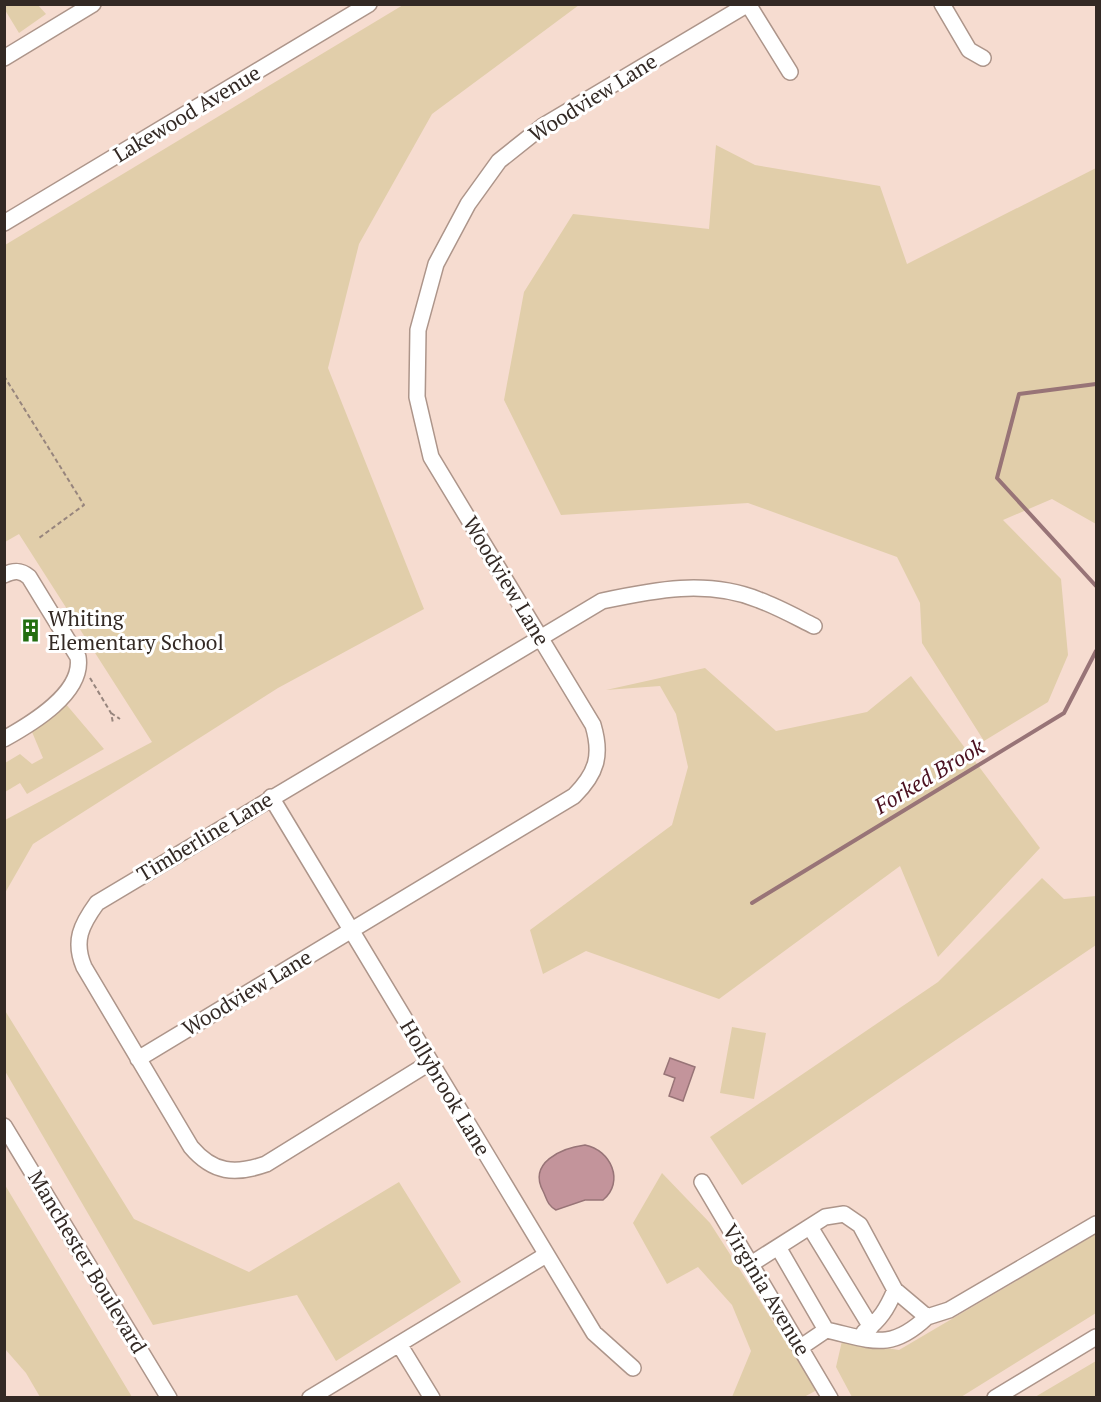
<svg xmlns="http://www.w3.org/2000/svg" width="1101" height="1402" font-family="'PT Serif',serif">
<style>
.green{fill:#e1ceaa}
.water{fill:#c3949b;stroke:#987477;stroke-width:1.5}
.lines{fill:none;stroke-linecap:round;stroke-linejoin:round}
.stream{stroke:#987477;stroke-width:4}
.minor-casing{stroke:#ad958a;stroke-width:18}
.path{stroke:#97857d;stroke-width:2;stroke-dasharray:4.5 3;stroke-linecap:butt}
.minor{stroke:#fff;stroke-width:15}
.labels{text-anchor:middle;stroke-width:6;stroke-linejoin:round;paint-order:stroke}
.street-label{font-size:21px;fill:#332924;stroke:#fff}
.poi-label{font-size:21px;fill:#332924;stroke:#fff;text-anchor:start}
.water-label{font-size:22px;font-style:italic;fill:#4b1120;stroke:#fff}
</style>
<rect width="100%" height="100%" fill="#f6dcd0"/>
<path class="green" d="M 5,4 L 38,5 L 46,14 L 19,33 L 5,10 Z
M 403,5 L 579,5 L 432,114 L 359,244 L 328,368 L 424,609 L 278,688 L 33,844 L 5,893 L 5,820 L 152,742 L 19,534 L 5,542 L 5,245 Z
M 716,145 L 755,165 L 880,186 L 907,264 L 1096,168 L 1096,524 L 1052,499 L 1003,520 L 1061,579 L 1068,655 L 1048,702 L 984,741 L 922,643 L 920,603 L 897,557 L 748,503 L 561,515 L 504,400 L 524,292 L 573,214 L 709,229 Z
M 705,668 L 776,731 L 867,712 L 911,676 L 1040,848 L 938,957 L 900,866 L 719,999 L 586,951 L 543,974 L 530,930 L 672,825 L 688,767 L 676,714 L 660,686 L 606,690 Z
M 65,703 L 104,749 L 27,794 L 20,783 L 5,792 L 5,763 L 20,754 L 32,764 L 43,758 L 32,732 Z
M 1042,878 L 1064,899 L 1096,896 L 1096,945 L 742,1185 L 710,1137 L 938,982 Z
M 4,1009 L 134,1219 L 249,1272 L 399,1182 L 461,1282 L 336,1361 L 297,1295 L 153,1325 L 5,1071 Z
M 732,1027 L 766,1033 L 754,1099 L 720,1093 Z
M 662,1173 L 710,1223 L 817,1390 L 804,1397 L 732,1397 L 751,1351 L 732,1305 L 698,1267 L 667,1284 L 633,1223 Z
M 5,1185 L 132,1397 L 40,1397 L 26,1373 L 5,1349 Z
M 1096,1234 L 1096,1313 L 961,1397 L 852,1397 L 836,1367 L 842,1341 L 899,1350 Z
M 1096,1361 L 1096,1397 L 1035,1397 Z"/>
<path class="water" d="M 670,1058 L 695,1067 L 683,1101 L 669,1096 L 675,1078 L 664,1074 Z
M 585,1145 C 611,1150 625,1182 603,1200 L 585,1200 L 556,1210 C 547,1205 547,1199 543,1191 C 528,1163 561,1148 585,1145 Z"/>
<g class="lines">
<path class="stream" d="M 1096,384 L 1019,394 L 997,478 L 1096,586
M 752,903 L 1064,713 L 1096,651"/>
<defs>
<path id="minor" d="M 748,4 L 790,72
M 942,4 L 969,50 L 983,58
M 4,58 L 93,4
M 4,223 L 369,4
M 4,575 C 14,570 21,570 29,577 L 78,657 C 84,693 31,724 4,739
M 271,797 L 594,1333 L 633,1368
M 138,1059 L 574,796 C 597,773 602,755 593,725 L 431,457 L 417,397 L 418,330 L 436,264 L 468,204 L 499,161 L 543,126 L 748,4
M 429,1063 L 266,1164 C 235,1175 213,1173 191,1147 L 84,967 C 73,941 81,925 97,903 L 602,601 C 654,590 707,579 759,600 C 778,607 796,617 814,626
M 4,1126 L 169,1398
M 702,1182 L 830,1398
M 810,1227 L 871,1327
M 778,1247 L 826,1330
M 751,1264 L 825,1217 L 844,1214 L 860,1225 L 895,1290 L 927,1317 L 949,1310 L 1096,1224
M 864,1332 C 880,1320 887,1309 895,1290
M 399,1344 L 432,1398
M 801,1347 L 826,1330 C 872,1340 890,1352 927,1317
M 310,1398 L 546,1255
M 995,1398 L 1096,1337"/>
</defs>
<use href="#minor" class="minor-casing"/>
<path class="path" d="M 4,376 L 84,505 L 39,538
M 90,678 L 111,713 L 113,723
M 111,713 L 120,719"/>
<use href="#minor" class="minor"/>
</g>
<defs>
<symbol id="building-bare" viewBox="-9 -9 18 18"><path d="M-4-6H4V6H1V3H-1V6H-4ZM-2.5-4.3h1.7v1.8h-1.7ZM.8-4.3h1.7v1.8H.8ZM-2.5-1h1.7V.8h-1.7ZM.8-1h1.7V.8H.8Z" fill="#226e11" stroke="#fff" stroke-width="2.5" paint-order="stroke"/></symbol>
</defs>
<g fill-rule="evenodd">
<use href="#building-bare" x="14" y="614" width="33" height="33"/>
</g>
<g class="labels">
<g class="street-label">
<text transform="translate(593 98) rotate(-32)" y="7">Woodview Lane</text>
<text transform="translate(187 114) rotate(-31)" y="7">Lakewood Avenue</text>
<text transform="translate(506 581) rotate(59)" y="7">Woodview Lane</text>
<text transform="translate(205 837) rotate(-31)" y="7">Timberline Lane</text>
<text transform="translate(247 993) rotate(-31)" y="7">Woodview Lane</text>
<text transform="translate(445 1088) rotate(59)" y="7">Hollybrook Lane</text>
<text transform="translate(87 1262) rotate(59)" y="7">Manchester Boulevard</text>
<text transform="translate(766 1290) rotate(59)" y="7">Virginia Avenue</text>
</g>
<g class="poi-label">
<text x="48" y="626">Whiting<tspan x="48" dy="24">Elementary School</tspan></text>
</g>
<g class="water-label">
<text transform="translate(929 776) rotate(-31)" y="8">Forked Brook</text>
</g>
</g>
<rect width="1101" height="1402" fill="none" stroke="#332924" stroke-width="12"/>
</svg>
